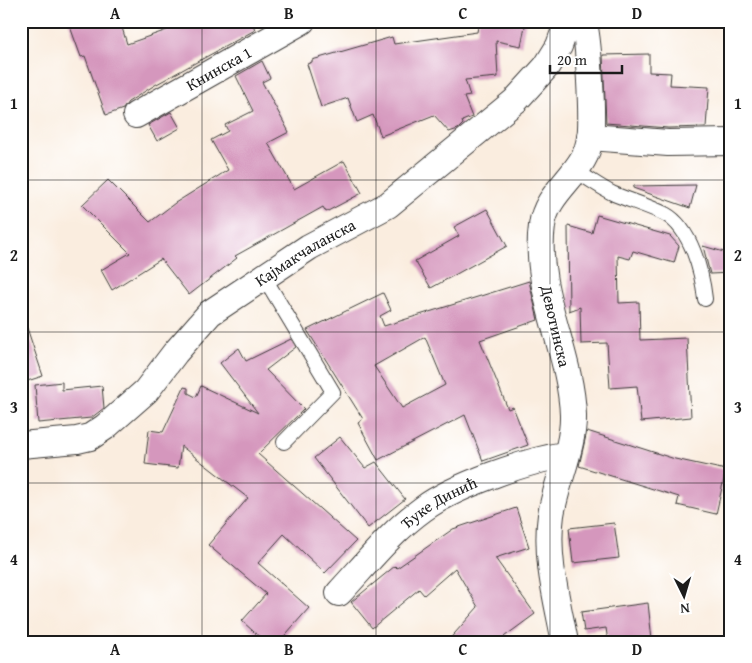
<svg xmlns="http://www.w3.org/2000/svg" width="752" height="663" font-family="'Gentium Book Plus',serif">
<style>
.building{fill:#d597bd;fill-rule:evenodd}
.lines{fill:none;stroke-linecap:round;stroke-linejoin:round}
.service-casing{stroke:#3d3b39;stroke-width:16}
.minor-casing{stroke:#3d3b39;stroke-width:28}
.service{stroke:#fff;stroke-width:14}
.minor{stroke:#fff;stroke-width:26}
.grid{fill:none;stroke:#1c1c1c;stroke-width:1;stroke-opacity:0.55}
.labels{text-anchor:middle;stroke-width:5;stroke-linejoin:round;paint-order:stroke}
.street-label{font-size:16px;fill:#1c1c1c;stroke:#fff}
.neatline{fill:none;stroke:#1c1c1c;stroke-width:2}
.grid-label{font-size:16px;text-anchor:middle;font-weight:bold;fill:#1c1c1c}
</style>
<rect width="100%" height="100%" fill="#fff"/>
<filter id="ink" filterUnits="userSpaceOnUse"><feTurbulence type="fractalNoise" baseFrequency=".02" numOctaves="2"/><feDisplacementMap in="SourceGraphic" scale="10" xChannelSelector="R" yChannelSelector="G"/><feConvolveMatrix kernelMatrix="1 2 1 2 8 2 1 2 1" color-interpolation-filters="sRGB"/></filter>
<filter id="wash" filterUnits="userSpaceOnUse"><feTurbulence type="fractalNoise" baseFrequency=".0096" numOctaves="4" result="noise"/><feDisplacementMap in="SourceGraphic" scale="20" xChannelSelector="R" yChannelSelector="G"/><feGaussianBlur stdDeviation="1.12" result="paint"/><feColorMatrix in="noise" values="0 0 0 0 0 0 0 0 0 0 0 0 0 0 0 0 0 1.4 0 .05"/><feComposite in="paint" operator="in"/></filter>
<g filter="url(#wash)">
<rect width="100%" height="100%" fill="#faeddf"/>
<g id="blocks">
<path class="building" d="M 68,21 L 120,21 L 127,44 L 167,30 L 166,27 L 183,21 L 252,21 L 255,30 L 155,85 L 128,102 L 123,109 L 106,115 L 85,56 L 81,57 Z
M 479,21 L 526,21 L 521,46 L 496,41 L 498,77 L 465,80 L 470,96 L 464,97 L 472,117 L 462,121 L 463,124 L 458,129 L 449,132 L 434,115 L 381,136 L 373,115 L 357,122 L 348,98 L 321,107 L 307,64 L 312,62 L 312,60 L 392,37 L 394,44 L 477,32 Z
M 649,54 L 649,72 L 671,73 L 670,85 L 709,87 L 706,127 L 668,128 L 606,123 L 603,55 Z
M 262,61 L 270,78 L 262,82 L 289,132 L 268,143 L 294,189 L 344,161 L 362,193 L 326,212 L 323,207 L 235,256 L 237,258 L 189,295 L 161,259 L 112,290 L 101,270 L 130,253 L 82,205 L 108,180 L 150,222 L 175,203 L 228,170 L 211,140 L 228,131 L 225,125 L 253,111 L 236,76 Z
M 171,112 L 180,128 L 157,141 L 148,125 Z
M 696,185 L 690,208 L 633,188 L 633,186 Z
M 487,209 L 507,246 L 431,288 L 415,261 L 459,236 L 454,227 Z
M 597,215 L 670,236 L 679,246 L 674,263 L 633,251 L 630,259 L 618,256 L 619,303 L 639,302 L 640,340 L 687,338 L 691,417 L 641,422 L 637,386 L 610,388 L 607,343 L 581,344 L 580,307 L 569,311 L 568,226 L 592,233 Z
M 703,246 L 731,254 L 731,273 L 710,274 Z
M 529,281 L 538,320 L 480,340 L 508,409 L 513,407 L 528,445 L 483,461 L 465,415 L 378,460 L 358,423 L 363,419 L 307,330 L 383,293 L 391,310 L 380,316 L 384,326 ZM 425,337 L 445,385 L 402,408 L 374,366 Z
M 25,322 L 43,376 L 21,383 L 21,323 Z
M 291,339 L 296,347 L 266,370 L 304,409 L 258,454 L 356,541 L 325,573 L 284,534 L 258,563 L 309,608 L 279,642 L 265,642 L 242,621 L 266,594 L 208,545 L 248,498 L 181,446 L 178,468 L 145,464 L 149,430 L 163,432 L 184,387 L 188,388 L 188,393 L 196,397 L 201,386 L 258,413 L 220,363 L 239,348 L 246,361 Z
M 62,382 L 62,390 L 102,386 L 104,408 L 91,418 L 38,423 L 35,385 Z
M 587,431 L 675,459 L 726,470 L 716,514 L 677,505 L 679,497 L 579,466 Z
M 340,437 L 365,468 L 376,462 L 405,499 L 368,528 L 314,458 Z
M 516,508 L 529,547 L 495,558 L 535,614 L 497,642 L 447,642 L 478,607 L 455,568 L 424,595 L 419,589 L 372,628 L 351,602 L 395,566 L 397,568 L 453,529 Z
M 614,523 L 619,558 L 573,563 L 569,528 Z
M 648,603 L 652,640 L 608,642 L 606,628 L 584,631 L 581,612 Z"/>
</g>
</g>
<g filter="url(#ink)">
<use href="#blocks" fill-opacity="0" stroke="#3d3b39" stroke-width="1"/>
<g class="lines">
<defs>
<path id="service" d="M 574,170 C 588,178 601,188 614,194 C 631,201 649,206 665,214 C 691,228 702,272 705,299
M 264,277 L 333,392 L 284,442"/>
<g id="minor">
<path id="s1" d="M 136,115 L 302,21"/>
<path d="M 590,137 L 668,143 L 731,142"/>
<path id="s2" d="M 21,445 L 77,440 L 90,437 L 105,427 L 146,391 L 175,353 L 210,313 L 309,247 L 388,205 L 515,101 L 546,67 L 559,46 L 568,21"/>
<path id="s3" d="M 339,593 C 366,564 391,532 423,509 C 454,486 528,460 565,455"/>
<path d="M 565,642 C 557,600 545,557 551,515 C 556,483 574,446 573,415 C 571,352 533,290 542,226 C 545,198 570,182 583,159 C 586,154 589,144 590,138 C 593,123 589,34 583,21"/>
</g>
</defs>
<use href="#service" class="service-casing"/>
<use href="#minor" class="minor-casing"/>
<use href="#service" class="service"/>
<use href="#minor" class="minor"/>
</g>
</g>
<path class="grid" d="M 202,21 L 202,642M 376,21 L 376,642M 550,21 L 550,642M 21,180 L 731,180M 21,332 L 731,332M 21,483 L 731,483"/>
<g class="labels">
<g class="street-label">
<text dy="6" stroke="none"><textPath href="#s1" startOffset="95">Книнска 1</textPath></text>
<text dy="6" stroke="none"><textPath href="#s2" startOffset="356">Кајмакчаланска</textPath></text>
<text transform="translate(556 326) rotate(77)" y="6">Девотинска</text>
<text dy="6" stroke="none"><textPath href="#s3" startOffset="136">Ђуке Динић</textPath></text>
</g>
</g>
<rect width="752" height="663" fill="none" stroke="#fff" stroke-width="55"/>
<g transform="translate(684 596) rotate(175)" stroke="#ffffff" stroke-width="4" paint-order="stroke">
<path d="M0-4L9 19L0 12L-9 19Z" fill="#1c1c1c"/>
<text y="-8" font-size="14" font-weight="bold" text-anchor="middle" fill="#1c1c1c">N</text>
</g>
<path d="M550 65v8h72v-8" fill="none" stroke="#1c1c1c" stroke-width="2.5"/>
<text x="557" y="65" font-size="15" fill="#1c1c1c" stroke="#ffffff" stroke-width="4" paint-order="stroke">20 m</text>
<rect x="28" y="28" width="696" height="608" class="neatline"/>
<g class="grid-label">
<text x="115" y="19">A</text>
<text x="289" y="19">B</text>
<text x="463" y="19">C</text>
<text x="637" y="19">D</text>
<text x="14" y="109">1</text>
<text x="738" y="109">1</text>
<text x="14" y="261">2</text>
<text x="738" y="261">2</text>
<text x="14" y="413">3</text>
<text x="738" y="413">3</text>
<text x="14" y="565">4</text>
<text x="738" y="565">4</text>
<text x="115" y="655">A</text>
<text x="289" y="655">B</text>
<text x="463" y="655">C</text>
<text x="637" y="655">D</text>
</g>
</svg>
